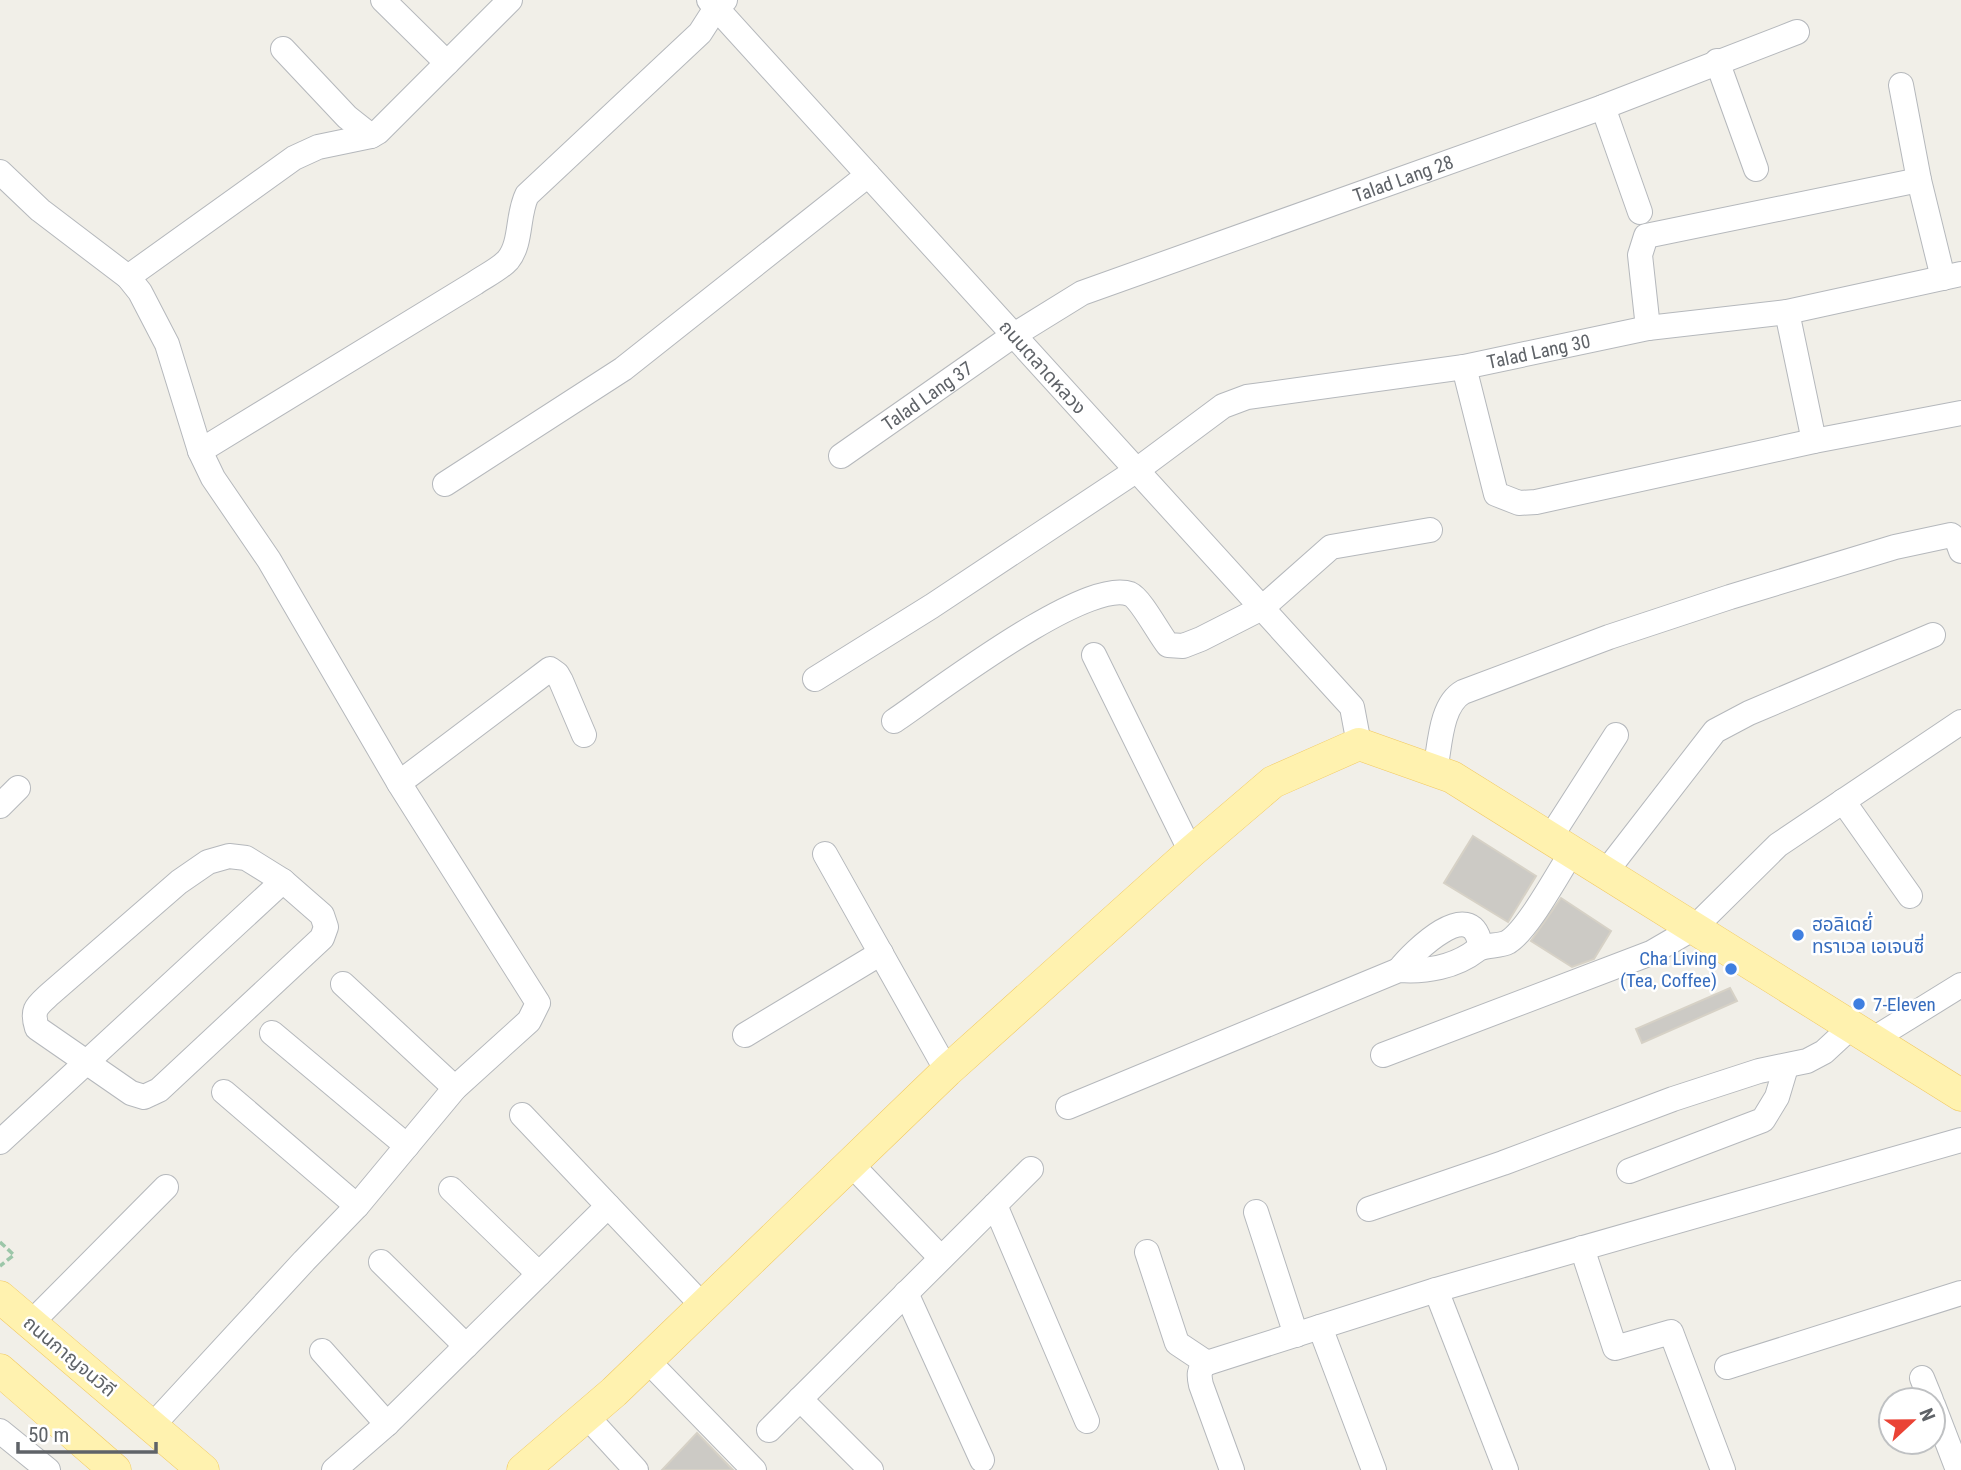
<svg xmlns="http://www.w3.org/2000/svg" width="1961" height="1470" font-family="'Roboto Condensed','Noto Sans Thai',sans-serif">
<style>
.building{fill:#cccac5;stroke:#d6d1c6;stroke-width:2}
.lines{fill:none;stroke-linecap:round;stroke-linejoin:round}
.minor-casing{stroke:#b5b8bc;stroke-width:26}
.major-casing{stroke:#f2c960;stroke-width:33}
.path{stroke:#9cc7a9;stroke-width:3.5;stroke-dasharray:7 3.5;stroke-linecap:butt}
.minor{stroke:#fff;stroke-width:24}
.major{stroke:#fff2af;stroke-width:32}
.shop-dot{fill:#3f7fe0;stroke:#fff;stroke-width:2.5}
.labels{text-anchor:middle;stroke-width:5;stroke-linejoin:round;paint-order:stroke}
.street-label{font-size:19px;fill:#5f6368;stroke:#fff}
.shop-label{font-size:19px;fill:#366cbe;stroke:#fff;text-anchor:start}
</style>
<rect width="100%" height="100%" fill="#f1efe8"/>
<path class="building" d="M 1473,836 L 1536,876 L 1508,922 L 1444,883 Z
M 1561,898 L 1611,931 L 1594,959 L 1572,967 L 1531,941 Z
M 1730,988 L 1737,1001 L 1642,1043 L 1636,1029 Z
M 697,1433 L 733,1470 L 662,1470 Z"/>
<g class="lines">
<defs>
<g id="minor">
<path d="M 383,0 L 447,63"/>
<path d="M 709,0 L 1352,707 L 1359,744"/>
<path d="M 283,49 L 347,117 L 371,136"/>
<path d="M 1717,61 L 1756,169"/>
<path d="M 1901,85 L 1919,180 L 1943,278"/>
<path d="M 1603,107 L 1640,212"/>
<path d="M 0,172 L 40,210 L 128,277 L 140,292 L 167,344 L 200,451 L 213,478 L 269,560 L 399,783 L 538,1003 L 529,1021 L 455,1088 L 357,1206 L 304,1261 L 153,1425"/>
<path d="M 128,277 L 294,158 L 318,147 L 371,136 L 378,132 L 510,0"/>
<path d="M 1787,312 L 1814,441"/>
<path d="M 1648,328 L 1640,255 L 1646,236 L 1919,180"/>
<path d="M 1464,367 L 1496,494 L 1519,503 L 1536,502 L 1814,441 L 1961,413"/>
<path d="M 200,451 L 475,283 C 485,276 500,269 508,260 C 522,243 517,215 527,195 L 700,33 L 716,8 L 725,0"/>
<path id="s1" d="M 841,456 L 1014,335 L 1082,293 L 1603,107 L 1797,32"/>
<path d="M 445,484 L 623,369 L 868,175"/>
<path d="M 1094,655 L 1191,852"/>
<path id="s2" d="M 815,679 L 932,606 L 1137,470 L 1223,406 L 1247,397 L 1464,367 L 1648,328 L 1787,312 L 1961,274"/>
<path d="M 894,721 C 934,694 1086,577 1130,594 C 1141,599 1159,634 1168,645 L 1183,646 L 1201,639 L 1262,608 L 1331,547 L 1430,530"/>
<path d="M 1435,771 C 1440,747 1440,705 1463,692 L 1609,637 L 1730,597 L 1895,547 L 1951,535 L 1957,540 L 1961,551"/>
<path d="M 399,783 L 550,669 L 557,674 L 561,681 L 584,735"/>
<path d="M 1843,801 L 1910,896"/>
<path d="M 0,806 L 18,788"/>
<path d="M 1550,838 L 1616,735"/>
<path d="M 825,854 L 947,1071"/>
<path d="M 229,856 L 246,858 L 283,881 L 322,915 L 326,927 L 322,938 L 159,1090 L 144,1097 L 131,1093 L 37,1028 C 31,1009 37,1006 50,994 L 179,882 L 208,862 Z"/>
<path d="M 1605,873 L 1715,731 L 1749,713 L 1933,635"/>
<path d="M 1399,970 C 1414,951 1471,895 1480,944 L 1478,948"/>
<path d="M 343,984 L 455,1088"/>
<path d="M 272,1033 L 407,1146"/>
<path d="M 745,1035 L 881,953"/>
<path d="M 1872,1040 L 1961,985"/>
<path d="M 1383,1055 L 1651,953 L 1694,928 L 1778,845 L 1961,722"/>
<path d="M 224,1092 L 357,1206"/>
<path d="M 1068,1107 L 1399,970 C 1426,972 1455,967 1477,950 C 1485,944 1499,947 1508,942 C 1528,930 1558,873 1572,852"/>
<path d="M 522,1115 L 703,1306"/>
<path d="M 0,1142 L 283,881"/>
<path d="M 851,1164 L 941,1258"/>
<path d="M 1629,1171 L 1763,1120 L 1777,1097 L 1786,1067"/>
<path d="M 451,1189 L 539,1274"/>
<path d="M 995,1205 L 1087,1421"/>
<path d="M 1369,1209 L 1503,1163 L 1673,1099 L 1759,1071 L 1807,1061 L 1824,1052 L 1851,1027"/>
<path d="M 1256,1212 L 1296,1335"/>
<path d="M 1582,1248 L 1615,1348 L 1671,1332 L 1723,1470"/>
<path d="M 1147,1252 L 1177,1343 L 1207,1363"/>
<path d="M 381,1262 L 466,1346"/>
<path d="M 1436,1290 L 1506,1470"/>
<path d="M 906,1293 L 982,1460"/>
<path d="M 31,1323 L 166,1187"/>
<path d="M 1320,1327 L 1374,1470"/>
<path d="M 322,1351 L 387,1424"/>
<path d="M 647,1360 L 754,1470"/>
<path d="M 1727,1367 L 1961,1293"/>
<path d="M 1922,1378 L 1931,1400"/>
<path d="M 800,1399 L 871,1470"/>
<path d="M 1933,1405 L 1958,1470"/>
<path d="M 592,1422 L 636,1470"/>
<path d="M 769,1430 L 1031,1169"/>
<path d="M 0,1431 L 48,1470"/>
<path d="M 334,1470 L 387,1424 L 608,1206"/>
<path d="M 1232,1470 L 1201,1385 C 1199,1376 1198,1369 1207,1363 L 1436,1290 L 1961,1140"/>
</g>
<path id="major" d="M 0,1297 L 203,1470
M 0,1370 L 115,1470
M 523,1470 L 614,1392 L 947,1071 L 1191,852 L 1273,782 L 1359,744 L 1452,777 L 1961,1095"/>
</defs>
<use href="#minor" class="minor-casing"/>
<use href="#major" class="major-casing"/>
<path class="path" d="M 0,1242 L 14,1255 L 0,1266"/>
<use href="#minor" class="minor"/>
<use href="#major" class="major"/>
</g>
<g class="shop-dot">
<circle cx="1798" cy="935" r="7"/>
<circle cx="1731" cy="969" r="7"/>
<circle cx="1859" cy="1004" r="7"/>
</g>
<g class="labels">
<g class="street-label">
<text dy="7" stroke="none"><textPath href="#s1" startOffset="632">Talad Lang 28</textPath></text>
<text dy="7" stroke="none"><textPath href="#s2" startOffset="812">Talad Lang 30</textPath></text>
<text transform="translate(1043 367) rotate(48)" y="7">ถนนตลาดหลวง</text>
<text dy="7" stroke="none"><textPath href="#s1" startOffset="105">Talad Lang 37</textPath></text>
<text transform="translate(70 1356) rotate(40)" y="7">ถนนกาญจนวิถี</text>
</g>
<g class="shop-label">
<text x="1812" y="931">ฮอลิเดย์่<tspan x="1812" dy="22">ทราเวล เอเจนซี่</tspan></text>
<text x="1717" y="965" text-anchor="end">Cha Living<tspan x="1717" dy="22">(Tea, Coffee)</tspan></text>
<text x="1873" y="1011">7-Eleven</text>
</g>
</g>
<g transform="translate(1912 1421) rotate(68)"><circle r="33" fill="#ffffff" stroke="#bfc1c3" stroke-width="2"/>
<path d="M0-5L12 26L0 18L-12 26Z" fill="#ea4335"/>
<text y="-10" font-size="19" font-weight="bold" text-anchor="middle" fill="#5f6368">N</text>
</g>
<path d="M18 1442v10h138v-10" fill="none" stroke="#5f6368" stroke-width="3.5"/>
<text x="28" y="1442" font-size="21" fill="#5f6368" stroke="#ffffff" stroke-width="5" paint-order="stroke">50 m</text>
</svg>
